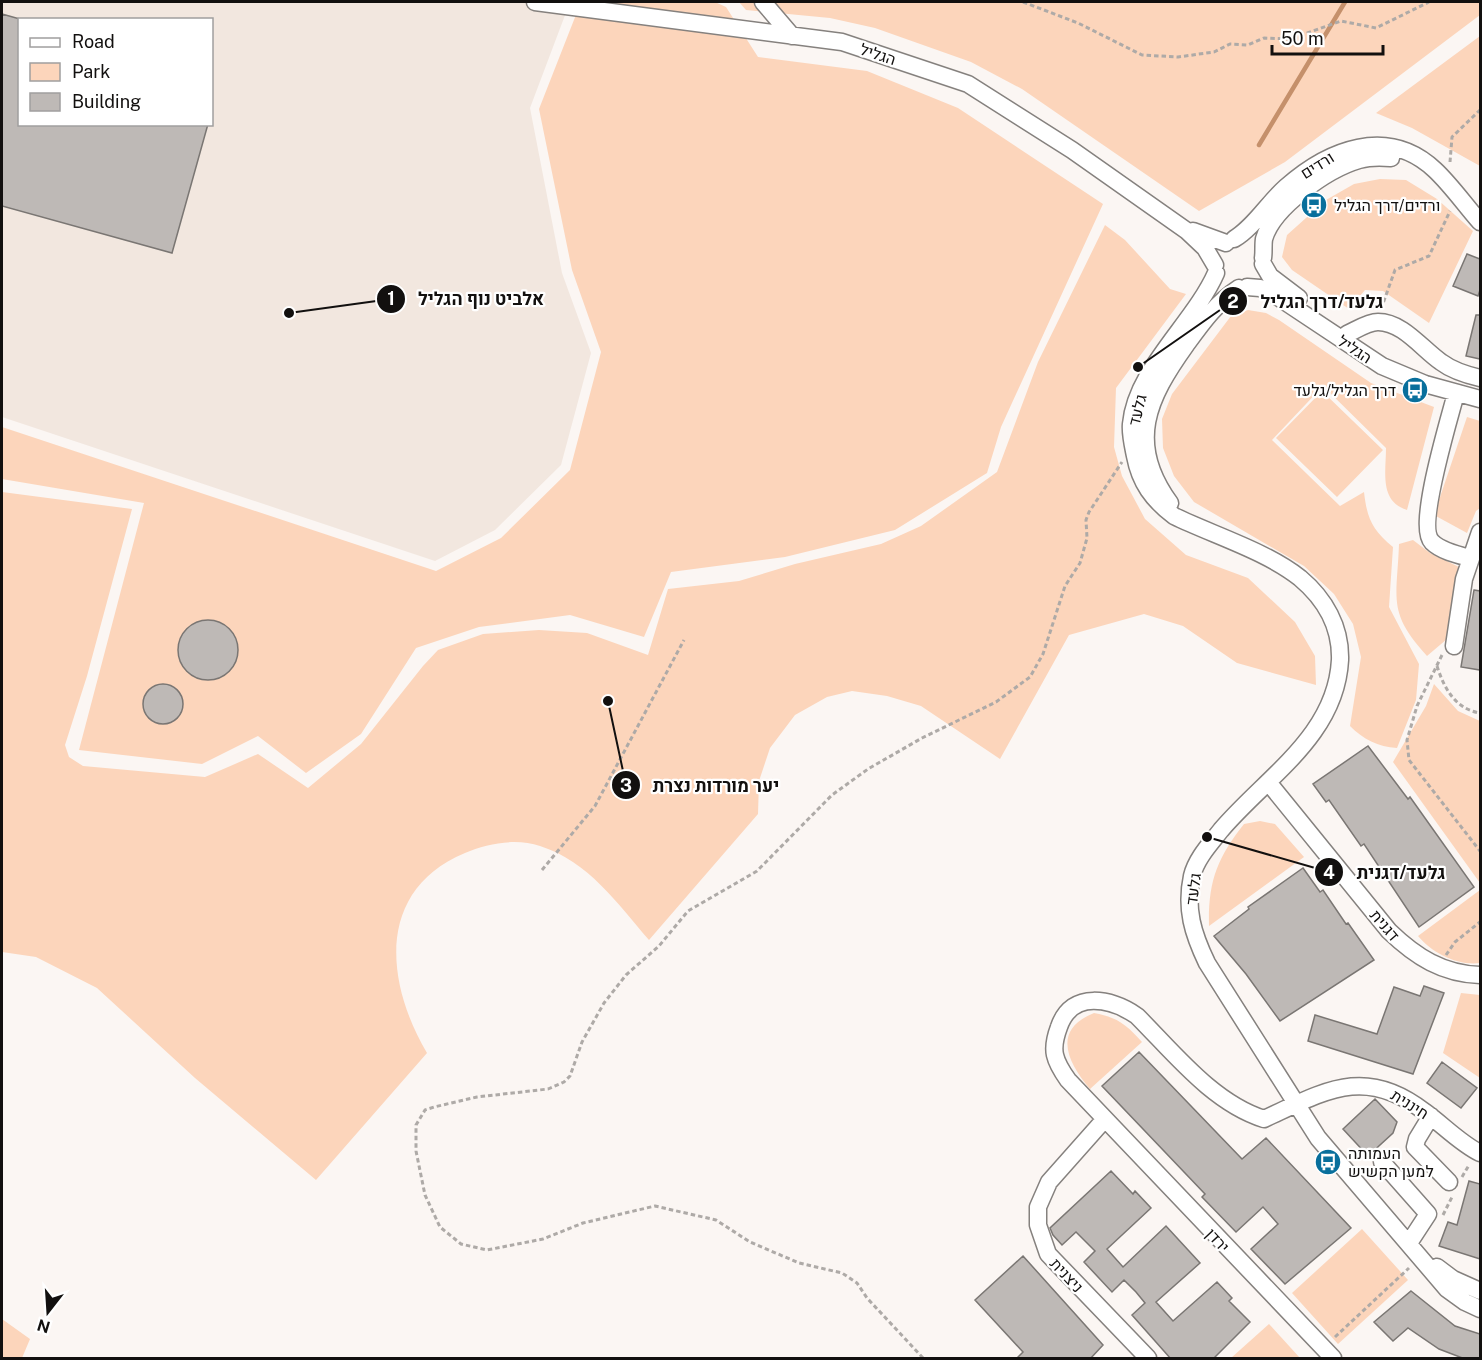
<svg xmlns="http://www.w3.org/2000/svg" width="1482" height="1360" font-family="'Public Sans',Heebo,sans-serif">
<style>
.built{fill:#f2e7df;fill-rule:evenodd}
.green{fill:#fcd5bb}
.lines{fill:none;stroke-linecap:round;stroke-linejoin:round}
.stream{stroke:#c5906b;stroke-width:4.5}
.building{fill:#beb9b6;stroke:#7a7673;stroke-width:1.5}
.minor-casing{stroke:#85817e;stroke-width:19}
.path{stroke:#aeaaa7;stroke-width:3;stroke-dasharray:4.5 3;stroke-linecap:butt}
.minor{stroke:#fff;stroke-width:16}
.labels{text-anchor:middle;stroke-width:4.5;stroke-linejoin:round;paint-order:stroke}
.street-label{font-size:16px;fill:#12100f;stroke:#fff}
.poi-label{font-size:16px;fill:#12100f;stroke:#fff;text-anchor:start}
.leader{fill:none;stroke:#12100f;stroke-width:2}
.callout-dot{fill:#12100f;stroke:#fff;stroke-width:2}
.mark-label{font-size:18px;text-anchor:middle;font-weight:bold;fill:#fff}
.callout-label{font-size:18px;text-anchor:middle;font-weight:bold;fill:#12100f;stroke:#fff;stroke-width:4.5;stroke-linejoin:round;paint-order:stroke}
</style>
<rect width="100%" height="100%" fill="#fbf6f3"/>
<path class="built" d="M 2,2 L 570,2 L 530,108 L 562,273 L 591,353 L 561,465 L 495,530 L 435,561 L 2,417 ZM 20,20 L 212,20 L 212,124 L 20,124 Z"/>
<path class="green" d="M 581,2 L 715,2 L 726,7 L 758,57 L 867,71 L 958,108 L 1103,204 L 1001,427 L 987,473 L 895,530 L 785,557 L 671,572 L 644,637 L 570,615 L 479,627 L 416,648 L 361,734 L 306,773 L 258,736 L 202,764 L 79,750 L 144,503 L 2,479 L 2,427 L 436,571 L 501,538 L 570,470 L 601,352 L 572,270 L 539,109 Z
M 739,2 L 1480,2 L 1480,15 L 1285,162 L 1199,211 L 1022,89 L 971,62 L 875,28 L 830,18 L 746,10 Z
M 1480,36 L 1480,166 L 1412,128 L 1376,113 Z
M 1380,179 L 1406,180 L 1437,199 L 1473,231 L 1429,323 L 1383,291 L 1365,290 L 1349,309 L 1292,270 L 1282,257 L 1287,235 L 1326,200 L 1354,184 Z
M 1105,225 L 1125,240 L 1170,289 L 1186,294 L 1116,388 L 1114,447 L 1122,476 L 1145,519 L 1186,555 L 1248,578 L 1295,622 L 1315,656 L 1316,685 L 1237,663 L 1183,626 L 1144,614 L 1069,635 L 1000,759 L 921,706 L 887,696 L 852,691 L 827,697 L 795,715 L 770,748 L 759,781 L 758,814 L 649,940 C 618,904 588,861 540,846 C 517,838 487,843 465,853 C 376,890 385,982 427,1053 L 316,1180 L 195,1078 L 97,988 L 36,957 L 2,952 L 2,492 L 132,509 L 87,676 L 65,745 L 69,757 L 83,766 L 205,777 L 258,754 L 308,788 L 361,744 L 423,666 L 438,650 L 483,634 L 539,630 L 587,633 L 648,655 L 668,589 L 739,581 L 795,564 L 881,544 L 921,526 L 997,472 L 1038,362 Z
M 1248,310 L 1266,313 L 1279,320 L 1371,383 L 1434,407 L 1407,510 C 1379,501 1386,472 1386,448 L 1323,386 L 1272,440 L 1340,506 L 1364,492 C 1367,518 1372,530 1393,547 L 1389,607 L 1419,664 L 1416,700 L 1397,748 C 1378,747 1363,739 1350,726 L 1361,657 L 1353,624 L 1334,594 L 1304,566 L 1194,502 L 1174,476 L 1163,448 L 1162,419 L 1172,394 L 1231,316 Z
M 1322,391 L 1383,450 L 1337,497 L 1276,438 Z
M 1467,417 L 1480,421 L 1480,508 L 1476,511 L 1467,533 L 1434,515 Z
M 1413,540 L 1430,553 L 1459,567 L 1447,639 L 1427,656 C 1387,612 1397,600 1399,544 Z
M 1434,684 L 1458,711 L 1480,721 L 1480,883 L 1393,762 L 1426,706 Z
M 1260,821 L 1275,824 L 1304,857 L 1209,926 C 1208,882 1217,858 1244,824 Z
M 1480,890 L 1480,963 C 1458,966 1432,953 1418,936 Z
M 1461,993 L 1480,995 L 1480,1078 L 1443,1053 Z
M 1094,1013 C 1117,1017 1127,1025 1142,1042 L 1090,1089 C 1068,1063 1051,1030 1094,1013 Z
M 1362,1229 L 1408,1280 L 1338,1344 L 1292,1293 Z
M 2,1319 L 30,1339 L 22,1358 L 2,1358 Z
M 1269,1324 L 1300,1358 L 1231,1358 Z"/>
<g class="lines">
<path class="stream" d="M 1259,145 L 1345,2"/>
</g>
<path class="building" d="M 2,14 L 20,19 L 20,124 L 208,124 L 172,253 L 2,206 Z
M 1467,254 L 1480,259 L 1480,290 L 1478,296 L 1453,286 Z
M 1476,315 L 1480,315 L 1480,359 L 1466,356 Z
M 1474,590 L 1480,591 L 1480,670 L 1461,667 Z
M178 650a30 30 0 1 1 60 0a30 30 0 1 1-60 0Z
M143 704a20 20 0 1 1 40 0a20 20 0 1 1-40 0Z
M 1368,746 L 1408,799 L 1410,797 L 1474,887 L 1419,927 L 1364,844 L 1361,846 L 1329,800 L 1326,802 L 1313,784 Z
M 1303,868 L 1320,892 L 1323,890 L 1346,924 L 1348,923 L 1374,960 L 1280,1021 L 1246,974 L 1214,936 L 1249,909 L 1248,907 Z
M 1424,986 L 1444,993 L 1413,1074 L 1308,1041 L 1315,1015 L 1377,1034 L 1394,987 L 1420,996 Z
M 1139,1052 L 1242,1159 L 1266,1138 L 1351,1228 L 1285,1284 L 1251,1249 L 1278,1224 L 1263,1207 L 1236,1232 L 1202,1197 L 1205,1194 L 1102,1086 Z
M 1442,1062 L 1477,1088 L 1461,1108 L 1427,1083 Z
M 1375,1099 L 1397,1122 L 1393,1133 L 1368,1156 L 1343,1129 Z
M 1111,1171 L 1133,1194 L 1135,1191 L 1151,1208 L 1107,1249 L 1123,1267 L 1166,1226 L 1200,1263 L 1156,1302 L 1173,1321 L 1217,1282 L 1232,1298 L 1229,1301 L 1250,1322 L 1213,1359 L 1171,1359 L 1132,1315 L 1145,1303 L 1136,1292 L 1124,1280 L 1112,1292 L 1084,1262 L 1095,1251 L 1076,1232 L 1062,1245 L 1053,1235 L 1050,1228 Z
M 1469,1181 L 1480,1184 L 1480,1259 L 1439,1246 L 1448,1222 L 1457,1225 Z
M 1023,1256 L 1103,1345 L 1090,1359 L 1016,1359 L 1023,1352 L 975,1300 Z
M 1411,1291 L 1455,1326 L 1480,1334 L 1480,1359 L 1465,1359 L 1439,1349 L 1408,1328 L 1393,1341 L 1374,1322 Z"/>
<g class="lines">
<defs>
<path id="minor" d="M 535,2 L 842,42 L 968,84 L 1072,150 L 1187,231 L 1205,248 L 1215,265
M 763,2 L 792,36
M 1193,231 L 1226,243
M 1234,239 C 1254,227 1268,203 1286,187 C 1328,150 1387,125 1435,170 C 1451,185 1465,205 1480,222
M 1263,258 C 1264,252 1263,245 1264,239 C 1273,207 1328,169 1359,160 C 1369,157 1381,157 1391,158
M 1263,264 L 1270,276 L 1299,298
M 1216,273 C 1194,323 1136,369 1131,424 C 1130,434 1133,446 1135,456 C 1140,483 1153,500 1174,516 C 1213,535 1266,551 1300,578 C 1325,599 1341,627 1340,660 C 1336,736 1266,777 1221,830 C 1210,844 1196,859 1192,876 C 1185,909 1193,934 1207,963 L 1318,1138 L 1447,1289 L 1465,1302 L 1480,1309
M 1247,287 L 1260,288 L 1275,295 L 1382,366 L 1425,384 L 1480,399
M 1347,334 C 1356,330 1368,322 1378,322 C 1403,322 1422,349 1441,362 C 1453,371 1467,375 1480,378
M 1456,393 C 1450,417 1416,526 1432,542 C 1441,551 1458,555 1470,558
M 1170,503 C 1126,443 1148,398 1186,345 C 1202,323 1216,303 1239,288
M 1454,646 L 1464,579 L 1480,532
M 1268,782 L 1389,931 C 1416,957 1443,974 1480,975
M 1431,1116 L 1417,1139 L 1415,1147 L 1449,1182
M 1104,1120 L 1049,1182 L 1038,1207 L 1038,1225 L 1048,1254 L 1148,1358
M 1382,1162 L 1428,1214 L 1409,1243
M 1437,1267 L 1453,1279 L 1480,1291
M 1333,1358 L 1068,1080 C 1063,1073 1057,1064 1055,1055 C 1053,1046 1056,1035 1059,1027 C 1072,989 1112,999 1137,1016 C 1174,1053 1213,1103 1264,1119 C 1325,1091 1365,1065 1425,1112 C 1443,1125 1461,1144 1480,1153"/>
</defs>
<use href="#minor" class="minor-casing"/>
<path class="path" d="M 1023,2 L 1078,23 L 1142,55 L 1178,57 L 1214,52 L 1230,44 L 1248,45 L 1264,38 L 1290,39 L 1341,21 L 1376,28 L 1429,2
M 1450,162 L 1452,137 L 1480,110
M 1381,309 L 1395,270 L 1429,256 L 1450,211
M 1442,655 L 1417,706 L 1407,740 L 1409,760 L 1480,851
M 1437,666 C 1444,688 1455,709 1480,713
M 542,870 L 595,806 L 684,640
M 1446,955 L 1455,942 L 1480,922
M 1462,1177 L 1469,1165
M 1443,1215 L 1452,1197
M 1335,1337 L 1409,1268
M 923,1358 L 867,1298 L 857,1283 L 842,1273 L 799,1263 L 750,1242 L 716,1220 L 655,1206 L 583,1223 L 543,1239 L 487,1250 L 461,1244 L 440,1227 L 425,1195 L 416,1151 L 416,1125 L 425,1110 L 434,1107 L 477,1097 L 548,1089 L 564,1082 L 570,1076 L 582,1042 L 604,1003 L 626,975 L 659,946 L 688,911 L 757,871 L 832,795 L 868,769 L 922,738 L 996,702 L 1030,677 L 1043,654 L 1065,586 L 1080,563 L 1087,538 L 1086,520 L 1089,512 L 1122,462"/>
<use href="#minor" class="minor"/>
</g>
<defs>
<symbol id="bus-disc" viewBox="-11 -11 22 22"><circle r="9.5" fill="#086f9c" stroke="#fff"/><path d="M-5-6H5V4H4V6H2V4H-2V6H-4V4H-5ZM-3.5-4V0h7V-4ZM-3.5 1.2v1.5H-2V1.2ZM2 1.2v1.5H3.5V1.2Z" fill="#fff"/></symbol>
</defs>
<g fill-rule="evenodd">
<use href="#bus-disc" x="1299" y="190" width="30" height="30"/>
<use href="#bus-disc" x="1400" y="375" width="30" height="30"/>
<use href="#bus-disc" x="1313" y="1147" width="30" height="30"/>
</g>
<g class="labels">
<g class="street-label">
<text transform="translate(878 54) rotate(18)" y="6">הגליל</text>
<text transform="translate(1317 165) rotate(-32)" y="6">ורדים</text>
<text transform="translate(1355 349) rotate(33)" y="6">הגליל</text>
<text transform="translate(1137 410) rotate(-76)" y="6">גלעד</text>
<text transform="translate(1193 889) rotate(-82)" y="6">גלעד</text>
<text transform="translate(1385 925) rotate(49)" y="6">דגנית</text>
<text transform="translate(1410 1104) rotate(32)" y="6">חיננית</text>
<text transform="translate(1218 1240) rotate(47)" y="6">ירדן</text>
<text transform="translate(1067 1275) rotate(47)" y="6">ניצנית</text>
</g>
<g class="poi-label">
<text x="1334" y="211">ורדים/דרך הגליל</text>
<text x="1396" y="396" text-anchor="end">דרך הגליל/גלעד</text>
<text x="1348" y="1159">העמותה<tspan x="1348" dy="18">למען הקשיש</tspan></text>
</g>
</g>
<path class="leader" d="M289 313L391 299M1138 367L1233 301M608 701L626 785M1207 837L1329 872"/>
<g class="callout-dot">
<circle cx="289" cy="313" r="6"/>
<circle cx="1138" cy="367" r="6"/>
<circle cx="608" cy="701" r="6"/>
<circle cx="1207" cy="837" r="6"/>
<circle cx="391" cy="299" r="15"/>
<circle cx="1233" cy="301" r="15"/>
<circle cx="626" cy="785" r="15"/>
<circle cx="1329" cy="872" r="15"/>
</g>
<g class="mark-label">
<text x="391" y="305">1</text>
<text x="1233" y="308">2</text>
<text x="626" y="792">3</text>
<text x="1329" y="879">4</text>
</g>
<g class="callout-label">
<text x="481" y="305">אלביט נוף הגליל</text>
<text x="1322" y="308">גלעד/דרך הגליל</text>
<text x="716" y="792">יער מורדות נצרת</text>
<text x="1401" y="879">גלעד/דגנית</text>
</g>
<rect width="1482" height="1360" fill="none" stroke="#12100f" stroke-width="6"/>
<rect x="18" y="18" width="195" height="108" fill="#ffffff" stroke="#a09f9f" stroke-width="1.5"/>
<rect x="30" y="38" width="30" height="9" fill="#ffffff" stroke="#a09f9f" stroke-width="1.5"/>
<text x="72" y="48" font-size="18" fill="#12100f">Road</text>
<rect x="30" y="63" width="30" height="18" fill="#fcd5bb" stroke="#a09f9f" stroke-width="1.5"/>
<text x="72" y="78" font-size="18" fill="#12100f">Park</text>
<rect x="30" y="93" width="30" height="18" fill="#beb9b6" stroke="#a09f9f" stroke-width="1.5"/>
<text x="72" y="108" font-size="18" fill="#12100f">Building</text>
<g transform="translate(48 1312) rotate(197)" stroke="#ffffff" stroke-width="4.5" paint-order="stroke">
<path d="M0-4.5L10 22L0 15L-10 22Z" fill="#12100f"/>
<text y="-9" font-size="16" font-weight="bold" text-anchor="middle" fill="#12100f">N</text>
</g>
<path d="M1272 45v9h111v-9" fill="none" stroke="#12100f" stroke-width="3"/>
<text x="1281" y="45" font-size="18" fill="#12100f" stroke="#ffffff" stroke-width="4.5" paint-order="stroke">50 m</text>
</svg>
